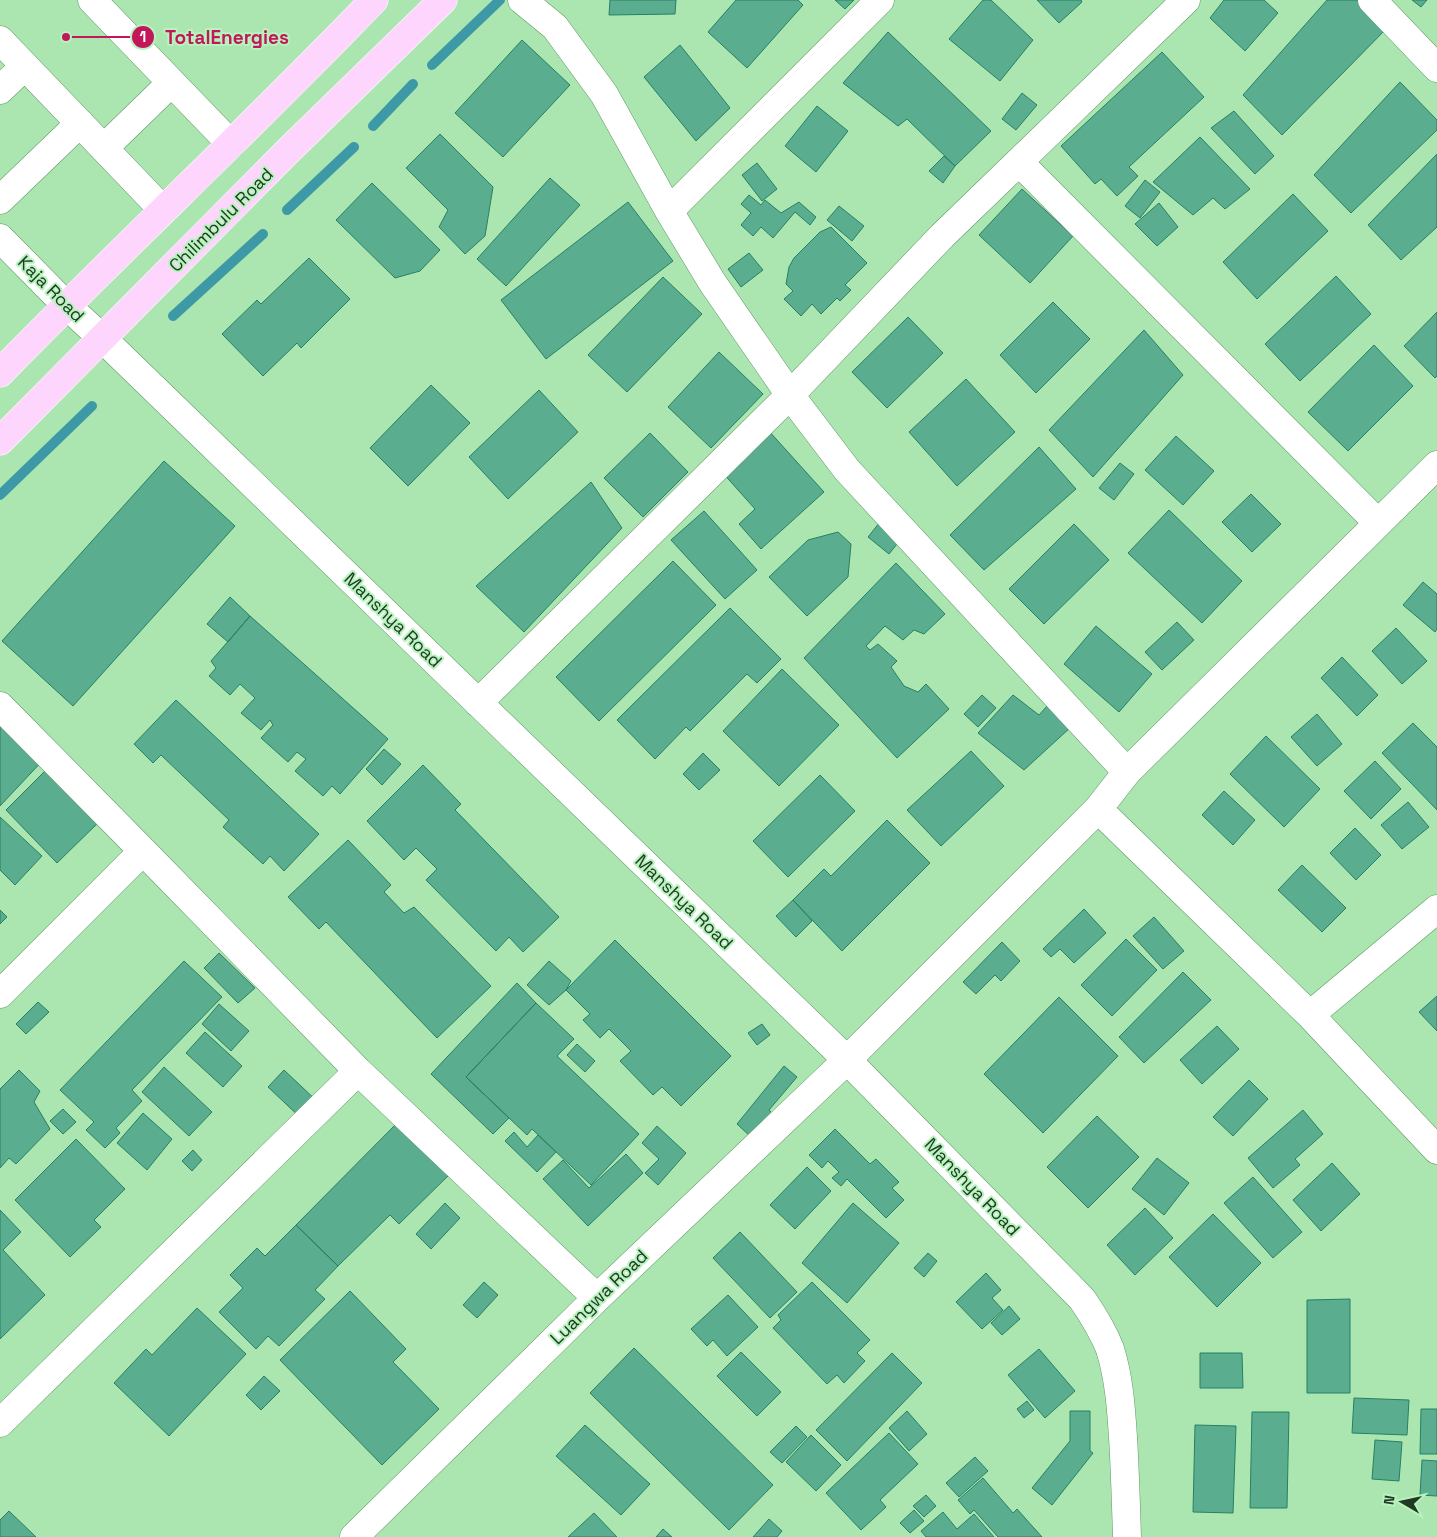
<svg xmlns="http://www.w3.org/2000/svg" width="1437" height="1537" font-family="'Space Grotesk',sans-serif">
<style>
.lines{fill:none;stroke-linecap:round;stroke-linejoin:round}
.stream{stroke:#3d99a5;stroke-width:10}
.building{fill:#5aae8f;stroke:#278063}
.minor-casing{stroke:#5f9866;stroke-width:29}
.major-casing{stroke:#fff;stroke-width:29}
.minor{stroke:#fff;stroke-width:28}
.major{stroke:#fed6fd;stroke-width:28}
.labels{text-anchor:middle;stroke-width:4;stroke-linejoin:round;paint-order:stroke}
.street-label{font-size:18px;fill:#213924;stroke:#b7f4bd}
.leader{fill:none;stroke:#c2185b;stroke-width:2}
.callout-dot{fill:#c2185b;stroke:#b7f4bd;stroke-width:2}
.mark-label{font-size:15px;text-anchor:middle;font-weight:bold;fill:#fff}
.callout-label{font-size:19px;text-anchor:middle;font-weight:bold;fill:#c2185b;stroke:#b7f4bd;stroke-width:4;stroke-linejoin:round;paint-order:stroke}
</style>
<rect width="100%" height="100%" fill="#abe6b0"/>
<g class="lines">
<path class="stream" d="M 432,65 L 500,0
M 373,126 L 413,84
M 287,210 L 354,147
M 173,316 L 263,234
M 0,495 L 92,406"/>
</g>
<path class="building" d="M 610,0 L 676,0 L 675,14 L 609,15 Z
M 736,0 L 798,0 L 803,5 L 747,68 L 708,32 Z
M 835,0 L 854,0 L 845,9 Z
M 983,0 L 991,0 L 1033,40 L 1000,81 L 949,39 Z
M 1037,0 L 1081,0 L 1082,2 L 1059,23 Z
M 1224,0 L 1264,0 L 1278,13 L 1245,51 L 1210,18 Z
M 1327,0 L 1363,0 L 1389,26 L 1282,135 L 1243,95 Z
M 1412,0 L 1427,0 L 1421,7 Z
M 888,32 L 991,131 L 955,166 L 907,119 L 898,126 L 843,83 Z
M 522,40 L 570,85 L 503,157 L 455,113 Z
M 680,45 L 730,108 L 696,141 L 644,77 Z
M 1162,52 L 1204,97 L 1129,167 L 1138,176 L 1117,196 L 1101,179 L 1095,184 L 1061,146 Z
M 1400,82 L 1437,120 L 1437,130 L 1351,213 L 1314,175 Z
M 1022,93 L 1037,105 L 1016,130 L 1002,119 Z
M 817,106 L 848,131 L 816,172 L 785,146 Z
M 1234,111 L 1274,156 L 1255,174 L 1211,128 Z
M 440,134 L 493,187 L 485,236 L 465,254 L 439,227 L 448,210 L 406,168 Z
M 1200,137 L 1250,189 L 1225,209 L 1213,198 L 1193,215 L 1153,182 Z
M 1437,154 L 1437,227 L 1401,260 L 1368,225 Z
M 944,156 L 955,166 L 943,183 L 929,171 Z
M 757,163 L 777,189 L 762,201 L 742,175 Z
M 550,178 L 580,205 L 506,286 L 477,259 Z
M 1145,180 L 1160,192 L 1140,218 L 1125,206 Z
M 372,183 L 440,250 L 420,271 L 395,278 L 336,220 Z
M 1022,189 L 1073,236 L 1030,283 L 979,235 Z
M 1293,194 L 1328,231 L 1257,299 L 1223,262 Z
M 749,195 L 761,205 L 765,200 L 781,213 L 799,202 L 816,217 L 810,225 L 795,212 L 773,238 L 761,227 L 753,236 L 741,225 L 751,213 L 741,204 Z
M 628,202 L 673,261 L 546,359 L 501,300 Z
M 1159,203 L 1178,227 L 1157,246 L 1135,224 Z
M 839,206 L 864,226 L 852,241 L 827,220 Z
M 831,227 L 867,263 L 845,285 L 851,290 L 840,301 L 837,298 L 821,314 L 812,304 L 801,316 L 784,299 L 793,291 L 786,284 L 789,267 L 794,258 L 820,232 Z
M 749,253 L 763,270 L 741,287 L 728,269 Z
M 309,258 L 350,299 L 301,348 L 297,343 L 263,376 L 222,334 L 257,300 L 261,304 Z
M 1336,276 L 1371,314 L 1300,381 L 1265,344 Z
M 663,277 L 702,314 L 627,392 L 588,355 Z
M 1053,302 L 1090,339 L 1036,393 L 1000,355 Z
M 1437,312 L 1437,376 L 1435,378 L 1404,346 Z
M 908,317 L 943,353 L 887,408 L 852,372 Z
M 1144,330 L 1183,375 L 1093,477 L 1049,430 Z
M 1374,345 L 1413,386 L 1348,451 L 1308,412 Z
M 719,352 L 763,394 L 711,448 L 668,407 Z
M 966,379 L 1015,432 L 957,486 L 909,432 Z
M 431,385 L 470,423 L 408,486 L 370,448 Z
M 539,390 L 578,432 L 508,499 L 469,457 Z
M 768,430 L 824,492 L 761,549 L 739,524 L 755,509 L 722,472 Z
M 650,433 L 688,472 L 643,517 L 604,478 Z
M 1176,436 L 1214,471 L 1183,505 L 1145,470 Z
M 1039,447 L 1076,489 L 984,570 L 950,535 Z
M 164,461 L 235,526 L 73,706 L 2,641 Z
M 1120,463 L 1134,474 L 1114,500 L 1099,488 Z
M 591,482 L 622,528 L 524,632 L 476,586 Z
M 1251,494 L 1281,524 L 1252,552 L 1222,522 Z
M 1169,510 L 1242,581 L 1202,623 L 1128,553 Z
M 704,511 L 757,570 L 725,599 L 671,540 Z
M 880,522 L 901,539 L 889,554 L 868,537 Z
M 1074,524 L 1109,560 L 1044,624 L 1009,589 Z
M 838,532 L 851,544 L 848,577 L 807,616 L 769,577 L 808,540 Z
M 673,561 L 716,605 L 599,721 L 556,677 Z
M 896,563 L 945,614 L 924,634 L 914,630 L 903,640 L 885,626 L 866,646 L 870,650 L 878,644 L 897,661 L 891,667 L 904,686 L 918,692 L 926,684 L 949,709 L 897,758 L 804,658 Z
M 1423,582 L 1437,594 L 1437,629 L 1435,632 L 1403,605 Z
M 230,597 L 250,616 L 228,642 L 207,624 Z
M 730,608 L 781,659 L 757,683 L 747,674 L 690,731 L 686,727 L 655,759 L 617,720 Z
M 250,616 L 388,739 L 340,794 L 332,786 L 323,796 L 295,771 L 306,759 L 297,752 L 288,762 L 261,738 L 273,725 L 270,720 L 261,730 L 241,713 L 255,698 L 240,684 L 230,695 L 209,676 L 216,668 L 211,661 Z
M 1177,622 L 1194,640 L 1162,670 L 1145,652 Z
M 1096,626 L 1152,674 L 1119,712 L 1064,664 Z
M 1396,628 L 1427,661 L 1402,684 L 1372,651 Z
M 1342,657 L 1378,695 L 1357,716 L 1321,678 Z
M 782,669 L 839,725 L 779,786 L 723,731 Z
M 982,695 L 996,708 L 978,727 L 964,714 Z
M 1013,695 L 1039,715 L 1048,705 L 1071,727 L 1024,770 L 978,733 Z
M 176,700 L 319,834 L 284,871 L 270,856 L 263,864 L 223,827 L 229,820 L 161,755 L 153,763 L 134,744 Z
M 1317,714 L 1342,744 L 1317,766 L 1291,737 Z
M 0,715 L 46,757 L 0,806 Z
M 1413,723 L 1437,747 L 1437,810 L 1382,753 Z
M 1266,736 L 1320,789 L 1284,827 L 1230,774 Z
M 384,749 L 401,764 L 382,785 L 366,769 Z
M 971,751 L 1004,786 L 941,846 L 907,810 Z
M 703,753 L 720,770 L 699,790 L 683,774 Z
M 1375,761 L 1401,789 L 1371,819 L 1344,791 Z
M 51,765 L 103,818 L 57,863 L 6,810 Z
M 423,765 L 461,804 L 455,810 L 559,917 L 523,952 L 509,937 L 496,951 L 426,880 L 437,869 L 416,848 L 404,860 L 367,821 Z
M 820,775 L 855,811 L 788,877 L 753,841 Z
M 1224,791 L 1255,820 L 1233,845 L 1202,815 Z
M 1408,802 L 1429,827 L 1402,849 L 1381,825 Z
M 0,817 L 42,856 L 15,885 L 0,870 Z
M 887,820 L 930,863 L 842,951 L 793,900 L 824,869 L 831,876 Z
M 1355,828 L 1381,855 L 1356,880 L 1330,853 Z
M 348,840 L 391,885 L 384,892 L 404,913 L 414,907 L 491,986 L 437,1038 L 326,922 L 319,929 L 288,897 Z
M 1302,865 L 1346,908 L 1322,932 L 1278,890 Z
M 793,900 L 812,921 L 796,937 L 776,916 Z
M 1084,909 L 1106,933 L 1074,963 L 1060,949 L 1051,957 L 1043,949 Z
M 0,910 L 7,917 L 0,924 Z
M 1154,917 L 1184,951 L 1163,969 L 1133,936 Z
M 1126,939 L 1157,970 L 1112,1016 L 1081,985 Z
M 615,940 L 731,1056 L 681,1106 L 662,1087 L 653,1095 L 620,1061 L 631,1051 L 609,1029 L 600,1038 L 583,1020 L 590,1014 L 566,990 Z
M 1002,942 L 1020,961 L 1001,981 L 995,975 L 976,994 L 963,982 Z
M 219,953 L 255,988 L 238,1003 L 204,968 Z
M 184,961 L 222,997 L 132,1090 L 142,1101 L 116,1128 L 120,1133 L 105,1148 L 86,1130 L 94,1122 L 60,1090 Z
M 549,961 L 571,981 L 566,990 L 549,1005 L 527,985 Z
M 1183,972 L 1211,1000 L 1144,1063 L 1119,1037 Z
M 517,983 L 536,1003 L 466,1077 L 509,1118 L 493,1134 L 431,1074 Z
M 1437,996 L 1437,1031 L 1419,1012 Z
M 1059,997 L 1118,1056 L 1043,1133 L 984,1074 Z
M 38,1002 L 49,1012 L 26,1034 L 16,1024 Z
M 536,1003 L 574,1039 L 557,1056 L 639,1134 L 591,1185 L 532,1129 L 527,1135 L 466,1077 Z
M 219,1004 L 249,1031 L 231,1051 L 202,1024 Z
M 762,1024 L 770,1035 L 757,1045 L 748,1033 Z
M 1217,1026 L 1239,1049 L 1202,1084 L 1180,1060 Z
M 205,1032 L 242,1066 L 223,1087 L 186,1053 Z
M 577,1044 L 595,1061 L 585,1072 L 567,1055 Z
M 784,1066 L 797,1077 L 769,1110 L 772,1113 L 752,1138 L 737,1124 Z
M 164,1067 L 212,1112 L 189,1136 L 142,1092 Z
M 19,1070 L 40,1091 L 34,1102 L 50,1129 L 16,1164 L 9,1158 L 0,1168 L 0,1089 Z
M 284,1070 L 320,1104 L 304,1121 L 268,1087 Z
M 1249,1080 L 1268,1099 L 1233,1136 L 1213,1117 Z
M 63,1109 L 76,1122 L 63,1134 L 50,1121 Z
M 1303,1110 L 1323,1134 L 1295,1159 L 1300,1165 L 1273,1188 L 1248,1158 Z
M 143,1113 L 172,1139 L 147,1170 L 117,1143 Z
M 1097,1116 L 1139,1157 L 1088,1208 L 1047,1167 Z
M 401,1119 L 453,1171 L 399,1224 L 390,1215 L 338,1266 L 296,1225 Z
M 657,1126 L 686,1153 L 658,1185 L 645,1173 L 659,1159 L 642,1143 Z
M 835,1129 L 870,1164 L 876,1159 L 899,1182 L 892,1188 L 904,1200 L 886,1218 L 847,1179 L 841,1186 L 832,1178 L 839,1172 L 828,1161 L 822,1168 L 809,1155 Z
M 514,1132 L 527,1147 L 538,1135 L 556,1152 L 537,1172 L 505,1141 Z
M 76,1139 L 125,1189 L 94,1220 L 101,1227 L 70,1257 L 15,1200 Z
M 193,1150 L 202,1160 L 192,1171 L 182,1161 Z
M 626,1154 L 643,1173 L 588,1226 L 543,1179 L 563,1160 L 589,1188 Z
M 1157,1158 L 1189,1183 L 1164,1215 L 1132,1189 Z
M 1332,1163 L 1360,1194 L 1321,1231 L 1293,1200 Z
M 807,1167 L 831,1191 L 795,1229 L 770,1205 Z
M 1253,1177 L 1302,1232 L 1273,1258 L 1224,1203 Z
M 445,1203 L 460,1218 L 431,1249 L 416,1234 Z
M 853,1203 L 899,1243 L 847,1303 L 802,1263 Z
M 1145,1208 L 1173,1238 L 1135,1275 L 1107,1245 Z
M 0,1210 L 21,1232 L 3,1250 L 45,1295 L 0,1339 Z
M 1213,1214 L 1261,1263 L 1217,1307 L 1169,1257 Z
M 296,1225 L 338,1266 L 315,1290 L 325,1299 L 279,1346 L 268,1336 L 256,1349 L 219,1312 L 243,1288 L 230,1275 L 257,1248 L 265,1256 Z
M 740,1232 L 797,1292 L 770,1318 L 713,1258 Z
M 928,1253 L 937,1261 L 924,1277 L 914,1268 Z
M 986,1273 L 1001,1290 L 992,1298 L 1003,1310 L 982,1329 L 956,1302 Z
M 484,1282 L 498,1295 L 477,1318 L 463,1305 Z
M 812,1282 L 870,1340 L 857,1353 L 865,1361 L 844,1383 L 837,1375 L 827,1384 L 773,1328 L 781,1320 L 778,1315 Z
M 350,1291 L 406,1349 L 393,1362 L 439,1409 L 382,1465 L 280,1360 Z
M 728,1295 L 758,1327 L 727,1356 L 713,1340 L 707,1346 L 691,1329 Z
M 1350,1299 L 1350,1393 L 1307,1393 L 1307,1300 Z
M 1009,1306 L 1020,1319 L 1002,1335 L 991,1323 Z
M 197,1308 L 246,1354 L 169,1436 L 114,1383 L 146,1349 L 152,1355 Z
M 634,1348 L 773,1485 L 729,1530 L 590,1393 Z
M 1039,1349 L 1075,1391 L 1045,1418 L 1008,1375 Z
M 741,1352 L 781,1392 L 757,1416 L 717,1376 Z
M 892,1353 L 922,1383 L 847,1461 L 816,1430 Z
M 1200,1353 L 1242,1353 L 1243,1388 L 1200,1388 Z
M 264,1376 L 280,1391 L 261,1410 L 246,1395 Z
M 1354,1398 L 1409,1400 L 1407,1435 L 1352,1433 Z
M 1027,1401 L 1034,1410 L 1024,1418 L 1017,1409 Z
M 1421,1409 L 1437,1409 L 1437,1454 L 1420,1454 Z
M 907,1411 L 927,1434 L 909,1451 L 889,1428 Z
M 1070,1411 L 1090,1411 L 1090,1451 L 1093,1453 L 1052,1505 L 1032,1488 L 1070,1441 Z
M 1252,1412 L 1289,1412 L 1287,1508 L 1250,1508 Z
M 585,1425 L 650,1484 L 621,1515 L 556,1456 Z
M 1195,1425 L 1236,1426 L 1233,1513 L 1193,1512 Z
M 796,1426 L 807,1437 L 782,1463 L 770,1452 Z
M 889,1433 L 918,1464 L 880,1500 L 886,1507 L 861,1530 L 826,1493 Z
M 811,1435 L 841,1465 L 816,1491 L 786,1462 Z
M 1375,1440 L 1402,1442 L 1399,1481 L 1372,1479 Z
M 975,1457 L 988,1471 L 959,1497 L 946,1483 Z
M 1422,1460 L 1437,1461 L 1437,1496 L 1420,1495 Z
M 983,1478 L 1013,1513 L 1017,1509 L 1042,1537 L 998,1537 L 974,1510 L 970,1514 L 958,1500 Z
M 926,1495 L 936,1506 L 924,1517 L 913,1506 Z
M 914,1510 L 924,1521 L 910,1533 L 900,1523 Z
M 9,1511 L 36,1537 L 0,1537 L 0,1520 Z
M 943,1512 L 957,1529 L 974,1514 L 994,1537 L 926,1537 L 921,1531 Z
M 594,1513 L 617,1537 L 568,1537 Z
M 769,1519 L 782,1531 L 777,1537 L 753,1537 Z
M 663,1529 L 672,1537 L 656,1537 Z"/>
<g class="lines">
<defs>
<path id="minor" d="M 92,0 L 231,144
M 522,0 L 555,27 L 604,94 L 669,211 L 712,282 L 790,395 L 847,470 L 1127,772
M 1372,0 L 1437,68
M 0,40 L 163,210
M 0,90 L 25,66
M 104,148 L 171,83
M 1019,162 L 1378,523
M 0,200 L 80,123
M 669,211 L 880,0
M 0,238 L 66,305 L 103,339 L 847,1060 L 1082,1299 C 1093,1315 1103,1331 1110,1349 C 1119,1378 1121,1407 1123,1437 C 1125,1470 1126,1504 1127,1537
M 478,703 L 790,395 L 942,236 L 1186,0
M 0,706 L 143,851
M 1098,809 L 1310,1015 L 1437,1150
M 0,994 L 143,851 L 358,1071 L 597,1298
M 1310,1015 L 1437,909
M 0,1423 L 358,1071
M 354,1537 L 597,1298 L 847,1060 L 1098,809 L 1127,772 L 1437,465"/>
<path id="major" d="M 0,373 C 123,247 252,127 374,0
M 0,441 L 287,152 L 443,0"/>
</defs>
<use href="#minor" class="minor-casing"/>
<use href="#major" class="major-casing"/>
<use href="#minor" class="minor"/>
<use href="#major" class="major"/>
</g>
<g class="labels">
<g class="street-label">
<text transform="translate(221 220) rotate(-45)" y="6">Chilimbulu Road</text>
<text transform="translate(51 289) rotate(45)" y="6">Kaja Road</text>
<text transform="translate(393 620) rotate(44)" y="6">Manshya Road</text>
<text transform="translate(684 902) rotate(44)" y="6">Manshya Road</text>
<text transform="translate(972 1187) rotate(46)" y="6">Manshya Road</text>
<text transform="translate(599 1297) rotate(-44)" y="6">Luangwa Road</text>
</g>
</g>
<path class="leader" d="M66 37L143 37"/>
<g class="callout-dot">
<circle cx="66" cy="37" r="5"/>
<circle cx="143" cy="37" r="12"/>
</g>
<g class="mark-label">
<text x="143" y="42">1</text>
</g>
<g class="callout-label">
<text x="227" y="44">TotalEnergies</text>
</g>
<g transform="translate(1402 1502) rotate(279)" stroke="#b7f4bd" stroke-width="4" paint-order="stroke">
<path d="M0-4L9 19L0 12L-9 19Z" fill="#213924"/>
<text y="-8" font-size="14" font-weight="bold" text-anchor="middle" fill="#213924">N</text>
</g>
</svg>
